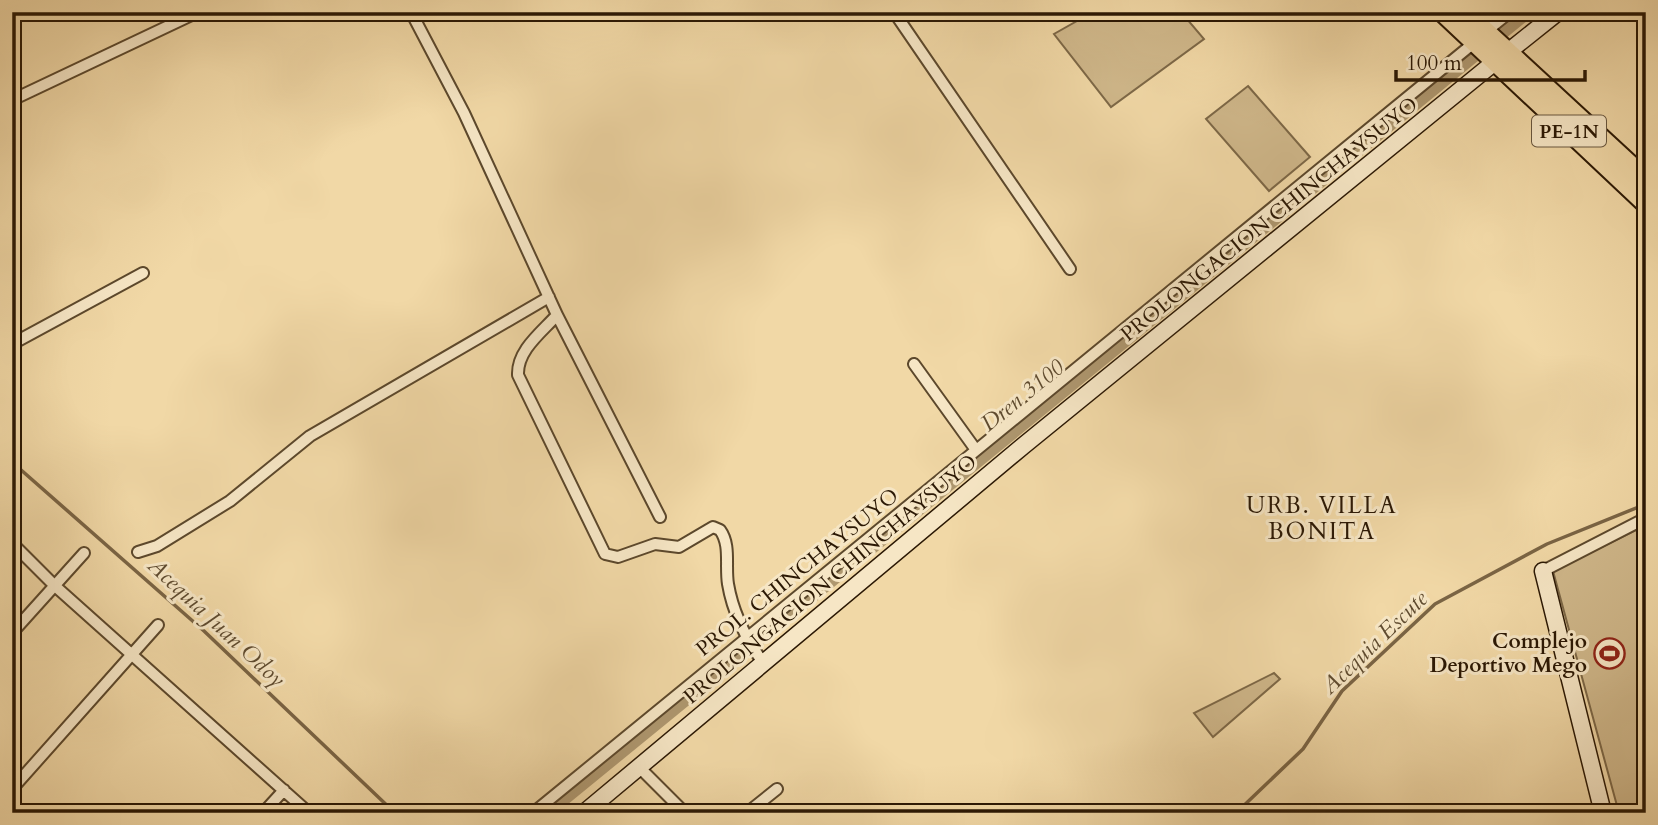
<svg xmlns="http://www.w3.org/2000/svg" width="1658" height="825" font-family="Cardo,serif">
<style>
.green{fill:#cfb78a;stroke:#7d6847;stroke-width:2}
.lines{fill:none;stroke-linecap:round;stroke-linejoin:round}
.stream{stroke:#7a6444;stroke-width:3.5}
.canal{stroke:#ae976f;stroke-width:14}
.street-casing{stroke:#5c482c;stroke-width:14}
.secondary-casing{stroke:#2b1804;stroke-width:19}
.highway-casing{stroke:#2b1804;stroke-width:23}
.street{stroke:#f6e6c5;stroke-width:10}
.secondary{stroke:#f6e6c5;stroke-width:16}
.highway{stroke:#f1d8a6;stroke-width:19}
.labels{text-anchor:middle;stroke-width:6;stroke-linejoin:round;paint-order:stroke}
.shield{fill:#f6e6c5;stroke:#68563e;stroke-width:2}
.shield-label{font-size:19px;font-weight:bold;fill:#2b1804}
.street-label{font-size:21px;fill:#2b1804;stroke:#f6e6c5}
.poi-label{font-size:21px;font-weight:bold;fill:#2b1804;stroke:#f6e6c5;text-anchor:end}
.water-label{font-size:23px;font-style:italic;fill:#5f4b2f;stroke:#f6e6c5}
.neighbourhood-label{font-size:23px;letter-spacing:2px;fill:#2b1804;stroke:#f6e6c5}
</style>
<rect width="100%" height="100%" fill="#f1d8a6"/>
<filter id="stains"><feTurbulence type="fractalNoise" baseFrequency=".00286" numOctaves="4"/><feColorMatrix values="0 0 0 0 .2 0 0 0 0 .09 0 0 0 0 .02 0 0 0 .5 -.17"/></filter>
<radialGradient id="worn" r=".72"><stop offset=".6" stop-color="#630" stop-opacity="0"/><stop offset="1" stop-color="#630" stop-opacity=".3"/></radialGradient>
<path class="green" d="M 1093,12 L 1181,12 L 1204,39 L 1111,107 L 1054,34 Z
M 1248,86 L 1310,157 L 1269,191 L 1206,119 Z
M 1646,525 L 1646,813 L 1619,813 L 1553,571 Z
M 1274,673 L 1280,679 L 1213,737 L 1194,713 Z"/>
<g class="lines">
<path class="stream" d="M 12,462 L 204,631 L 395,813
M 1236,813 L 1303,749 L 1342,691 L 1435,604 L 1547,544 L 1646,504"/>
<path class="canal" d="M 546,813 L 1527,12"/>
<defs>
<path id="street" d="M 411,12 L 464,113 L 557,315 L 660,517
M 894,12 L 1070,269
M 1485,32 L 1510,12
M 12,100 L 198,12
M 557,315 C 542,332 517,350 518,375 L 605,554 L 618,557 L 655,544 L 679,547 L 713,527 L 720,530 C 731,545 725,566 728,584 C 733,614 746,639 764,664
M 12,344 L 143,273
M 914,364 L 976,450
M 12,543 L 55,586 L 309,813
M 138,552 L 157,546 L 230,501 L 310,436 L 549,297
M 1543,571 L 1646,518
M 12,633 L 84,553
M 638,766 L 685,813
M 12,789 L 158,625
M 263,813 L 284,790
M 533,813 L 1475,42
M 747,813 L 777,789"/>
<path id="secondary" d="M 1508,52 L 1558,12
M 1543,571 L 1603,813
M 584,813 L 1023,446 L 1496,61"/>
<path id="highway" d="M 1443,12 L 1646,203
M 1464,12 L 1646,180"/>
</defs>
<use href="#street" class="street-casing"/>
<use href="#secondary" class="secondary-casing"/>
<use href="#highway" class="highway-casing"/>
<use href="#street" class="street"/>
<use href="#secondary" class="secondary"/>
<use href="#highway" class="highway"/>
</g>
<defs>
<symbol id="stadium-ring" viewBox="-11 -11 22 22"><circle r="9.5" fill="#f6e6c5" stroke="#8f2418" stroke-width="1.5"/><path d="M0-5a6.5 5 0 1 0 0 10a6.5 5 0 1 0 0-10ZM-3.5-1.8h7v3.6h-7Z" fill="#8f2418"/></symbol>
</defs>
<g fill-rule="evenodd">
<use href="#stadium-ring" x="1592" y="636" width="35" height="35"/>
</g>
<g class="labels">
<rect class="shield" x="1532" y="115.5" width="74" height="31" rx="5"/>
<g class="shield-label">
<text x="1569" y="138">PE-1N</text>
</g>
<g class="street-label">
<text transform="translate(1269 219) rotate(-39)" y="7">PROLONGACION CHINCHAYSUYO</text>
<text transform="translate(797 572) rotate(-39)" y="7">PROL. CHINCHAYSUYO</text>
<text transform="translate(830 579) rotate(-40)" y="7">PROLONGACION CHINCHAYSUYO</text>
</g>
<g class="poi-label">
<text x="1587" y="648">Complejo<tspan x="1587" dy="24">Deportivo Mego</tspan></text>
</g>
<g class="water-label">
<text transform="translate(1022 395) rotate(-39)" y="8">Dren 3100</text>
<text transform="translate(217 622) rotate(43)" y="8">Acequia Juan Odoy</text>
<text transform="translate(1374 642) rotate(-44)" y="8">Acequia Escute</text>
</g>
<g class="neighbourhood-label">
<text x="1322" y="513">URB. VILLA<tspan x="1322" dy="26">BONITA</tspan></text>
</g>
</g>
<rect width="1658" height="825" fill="none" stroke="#f1d8a6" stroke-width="42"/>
<rect x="14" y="14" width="1630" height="797" fill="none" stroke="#2b1804" stroke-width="3.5"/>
<rect x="21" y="21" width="1616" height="783" fill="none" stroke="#2b1804" stroke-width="2"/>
<path d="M1396 70v10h189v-10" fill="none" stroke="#2b1804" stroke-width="3.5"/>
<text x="1406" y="70" font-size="21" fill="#2b1804" stroke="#f6e6c5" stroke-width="5" paint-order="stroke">100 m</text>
<rect width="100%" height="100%" filter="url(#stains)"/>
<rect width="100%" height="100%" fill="url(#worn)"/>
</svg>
